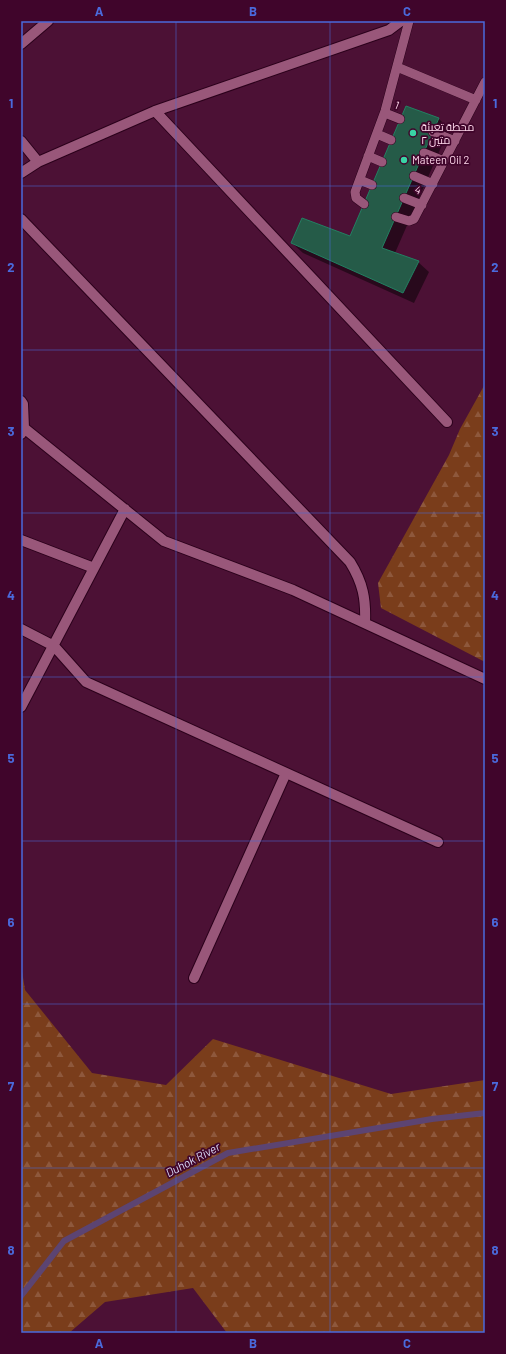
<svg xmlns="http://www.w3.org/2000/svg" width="506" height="1354" font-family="Barlow,Cairo,sans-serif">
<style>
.forest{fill:url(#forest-firs)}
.shadow{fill:#0007}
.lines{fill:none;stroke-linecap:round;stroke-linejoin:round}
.stream{stroke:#5c4472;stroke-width:6}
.building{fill:#255b48;stroke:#238062}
.lane-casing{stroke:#2b011b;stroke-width:10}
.street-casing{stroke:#2b011b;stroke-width:12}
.lane{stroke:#99577a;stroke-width:9}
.street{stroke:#99577a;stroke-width:10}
.grid{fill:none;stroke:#4a6adc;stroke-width:1;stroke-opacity:0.55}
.poi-dot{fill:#3ad4a5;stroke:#40052b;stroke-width:1.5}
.labels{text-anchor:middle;stroke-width:3.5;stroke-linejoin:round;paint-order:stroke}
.street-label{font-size:11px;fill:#fed8eb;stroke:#40052b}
.poi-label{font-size:11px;fill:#fed8eb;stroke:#40052b;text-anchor:start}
.water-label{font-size:12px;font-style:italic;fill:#d8d7f4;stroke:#40052b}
.neatline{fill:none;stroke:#4a6adc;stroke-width:1.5}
.grid-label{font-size:13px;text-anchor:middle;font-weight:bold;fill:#4a6adc}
</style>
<defs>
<pattern id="forest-firs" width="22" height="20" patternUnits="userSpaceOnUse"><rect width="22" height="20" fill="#7a3d1b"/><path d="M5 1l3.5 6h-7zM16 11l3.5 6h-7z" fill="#8e583c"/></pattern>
</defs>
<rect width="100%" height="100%" fill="#4c1135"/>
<path class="forest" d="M 485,384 L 485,662 L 381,608 L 378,583 L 449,455 L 460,429 Z
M 21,965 L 25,990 L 92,1073 L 166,1085 L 213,1039 L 391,1094 L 485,1080 L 485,1333 L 227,1333 L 193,1288 L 105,1302 L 69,1333 L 21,1333 Z"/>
<path class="shadow" d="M 407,107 L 439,119 L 449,129 L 395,253 L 418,262 L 429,272 L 414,303 L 303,253 L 292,243 L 351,237 Z"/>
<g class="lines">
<path class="stream" d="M 21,1296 L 64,1241 L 228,1153 L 432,1119 L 485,1113"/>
</g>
<path class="building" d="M 406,106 L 439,118 L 382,248 L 419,261 L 403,293 L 291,243 L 302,218 L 350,236 Z"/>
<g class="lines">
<defs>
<path id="lane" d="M 397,67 L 476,100
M 385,113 L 400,119
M 433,132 L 455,141
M 377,134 L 391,140
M 424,153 L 444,161
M 368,156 L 382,162
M 414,176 L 433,184
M 360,180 L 372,185
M 404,198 L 422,205
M 364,204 L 356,198 L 355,192 L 385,111 L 409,21
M 396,217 L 409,221 L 414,219 L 485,82"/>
<path id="street" d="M 21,44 L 48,21
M 155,111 L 447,422
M 21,141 L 38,162
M 21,173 L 38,162 L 155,111 L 389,30 L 401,21
M 21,219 L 350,562 C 363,583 366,599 365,623
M 21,401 L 23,404 L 24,428 L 21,434
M 24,428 L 164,541 L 293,590 L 485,679
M 21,540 L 94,568
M 21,629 L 54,646 L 86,682 L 438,842
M 21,707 L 125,509
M 194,978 L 286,773"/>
</defs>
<use href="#lane" class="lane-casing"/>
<use href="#street" class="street-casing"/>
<use href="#lane" class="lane"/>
<use href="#street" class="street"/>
</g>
<path class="grid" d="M 176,21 L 176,1333M 330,21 L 330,1333M 21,186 L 485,186M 21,350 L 485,350M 21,513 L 485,513M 21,677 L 485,677M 21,841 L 485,841M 21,1004 L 485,1004M 21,1168 L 485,1168"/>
<g class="poi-dot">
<circle cx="413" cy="133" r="4"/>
<circle cx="404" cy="160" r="4"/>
</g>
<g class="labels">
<g class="street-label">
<text transform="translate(397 105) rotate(22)" y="4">1</text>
<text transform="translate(418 190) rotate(22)" y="4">4</text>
</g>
<g class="poi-label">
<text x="421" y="131">محطة تعبئة<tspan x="421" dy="13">متين ٢</tspan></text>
<text x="412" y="164">Mateen Oil 2</text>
</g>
<g class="water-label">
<text transform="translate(193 1160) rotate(-28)" y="4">Duhok River</text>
</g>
</g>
<rect width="506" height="1354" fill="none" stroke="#40052b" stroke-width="44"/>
<rect x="22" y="22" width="462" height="1310" class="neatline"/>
<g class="grid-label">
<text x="99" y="16">A</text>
<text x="253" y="16">B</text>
<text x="407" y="16">C</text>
<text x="11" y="108">1</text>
<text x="495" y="108">1</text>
<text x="11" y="272">2</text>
<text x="495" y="272">2</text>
<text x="11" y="436">3</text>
<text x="495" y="436">3</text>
<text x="11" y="600">4</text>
<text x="495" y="600">4</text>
<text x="11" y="763">5</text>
<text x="495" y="763">5</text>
<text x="11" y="927">6</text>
<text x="495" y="927">6</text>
<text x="11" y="1091">7</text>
<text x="495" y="1091">7</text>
<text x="11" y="1255">8</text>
<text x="495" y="1255">8</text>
<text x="99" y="1348">A</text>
<text x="253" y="1348">B</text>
<text x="407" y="1348">C</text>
</g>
</svg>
